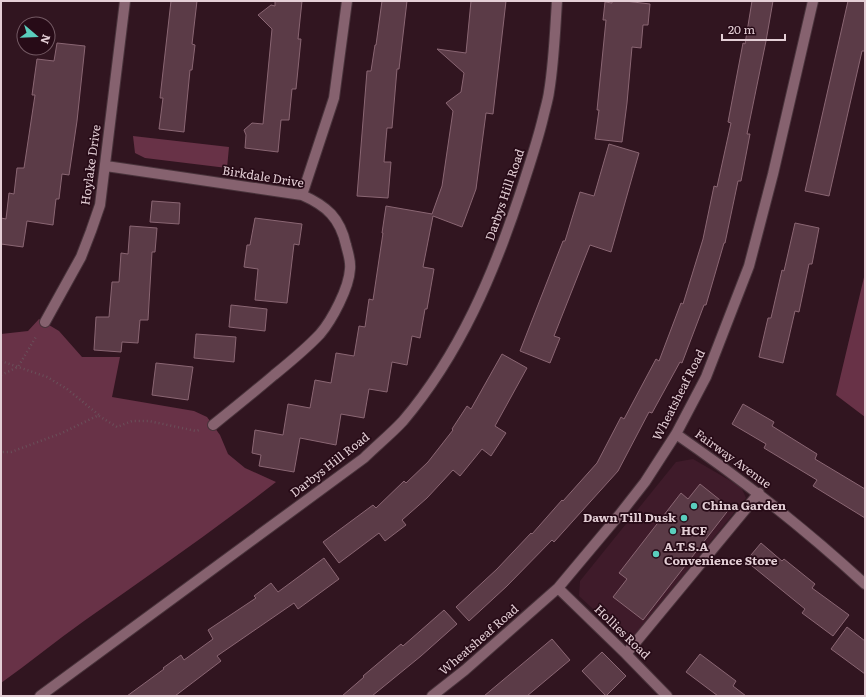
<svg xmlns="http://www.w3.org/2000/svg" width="866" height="697" font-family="Literata,serif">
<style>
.built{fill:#3f1b2a}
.green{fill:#683247}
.building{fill:#5b3b47;stroke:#8a6673}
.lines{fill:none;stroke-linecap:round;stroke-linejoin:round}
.minor-casing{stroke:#49333b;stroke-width:12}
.path{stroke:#6a505a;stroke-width:2.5;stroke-dasharray:1 3;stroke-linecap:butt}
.minor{stroke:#86626f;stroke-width:10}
.poi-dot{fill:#5acebd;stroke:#270b17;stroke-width:1.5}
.labels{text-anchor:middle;stroke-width:3.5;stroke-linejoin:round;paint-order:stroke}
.street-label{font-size:12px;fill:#e4cfd6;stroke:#270b17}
.poi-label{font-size:12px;font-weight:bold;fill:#e4cfd6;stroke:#270b17;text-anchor:start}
</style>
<rect width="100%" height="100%" fill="#311520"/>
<path class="built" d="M 693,459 L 741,487 L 746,498 L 629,642 L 579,596 L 580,581 L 676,462 Z"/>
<path class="green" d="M 133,136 L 229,147 L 227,168 L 145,158 L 135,153 Z
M 865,273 L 865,417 L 836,395 Z
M 39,319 L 59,331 L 82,357 L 120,357 L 112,397 L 194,411 L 207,417 L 220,435 L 228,454 L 245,468 L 276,482 C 213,531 148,576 84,621 C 56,641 29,663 1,683 L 1,334 L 28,331 Z"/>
<path class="building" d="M 171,1 L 197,1 L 192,44 L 195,45 L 192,70 L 190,70 L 184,132 L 159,129 L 163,98 L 160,98 Z
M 275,1 L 302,1 L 298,39 L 301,39 L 296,89 L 292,89 L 289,120 L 281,120 L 278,152 L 245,148 L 246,135 L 244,130 L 252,123 L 263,124 L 272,29 L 258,15 L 271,5 L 275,6 Z
M 382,1 L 407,1 L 399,69 L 397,69 L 392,128 L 387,128 L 384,162 L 391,162 L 388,198 L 357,196 L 367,71 L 371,71 L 375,45 L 376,45 Z
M 471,1 L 506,1 L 493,114 L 486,113 L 476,189 L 462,227 L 433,216 L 423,267 L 434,269 L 427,309 L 425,309 L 420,338 L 412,336 L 407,365 L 392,362 L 387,392 L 369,389 L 364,418 L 341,414 L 336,445 L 300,438 L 294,472 L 259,466 L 261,455 L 252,453 L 255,430 L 283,435 L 288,404 L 310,408 L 315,380 L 331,383 L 336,353 L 354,356 L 359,326 L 365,327 L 369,299 L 373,300 L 383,233 L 382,233 L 386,206 L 432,214 L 442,186 L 453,111 L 446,103 L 461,92 L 464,73 L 437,49 L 466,53 Z
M 612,1 L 625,1 L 650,4 L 648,25 L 643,25 L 641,48 L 632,47 L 627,103 L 622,142 L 595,139 L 599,110 L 597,110 L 606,20 L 603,20 L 605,2 L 612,3 Z
M 752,1 L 773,1 L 766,41 L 747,134 L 750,134 L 741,181 L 738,181 L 725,243 L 724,243 L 706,305 L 704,305 L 682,363 L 680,362 L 652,413 L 649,412 L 618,471 L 554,542 L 552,540 L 507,586 L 469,621 L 456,607 L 497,569 L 531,533 L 532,534 L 562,500 L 563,501 L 597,463 L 621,417 L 624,419 L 656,359 L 659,361 L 681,303 L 683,304 L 703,239 L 714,186 L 717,187 L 731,123 L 728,122 L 743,43 L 745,44 Z
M 848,1 L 865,1 L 865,51 L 862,51 L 829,196 L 805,191 Z
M 57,43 L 85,46 L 77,121 L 69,175 L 62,174 L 59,199 L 56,199 L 53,225 L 27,221 L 23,247 L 1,244 L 1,218 L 6,219 L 9,193 L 14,194 L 17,168 L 24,168 L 35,95 L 32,95 L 37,59 L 54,61 Z
M 609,144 L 639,153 L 611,252 L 590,245 L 554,336 L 560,338 L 550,363 L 520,351 L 563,241 L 565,241 L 580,192 L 594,196 Z
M 152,201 L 180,203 L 179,224 L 150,222 Z
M 255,218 L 302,224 L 299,245 L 294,244 L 287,303 L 255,300 L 258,269 L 244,267 L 247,245 L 250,245 Z
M 795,223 L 819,228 L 812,264 L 809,264 L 799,312 L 795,311 L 783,363 L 759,357 L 768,318 L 771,318 L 782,270 L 784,271 Z
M 130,226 L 157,228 L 155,252 L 152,252 L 148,320 L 140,320 L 138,343 L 122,342 L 121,352 L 94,350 L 96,317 L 109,317 L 112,282 L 119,282 L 121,253 L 128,254 Z
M 231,305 L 267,309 L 265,331 L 229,327 Z
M 196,334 L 236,337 L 234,362 L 194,358 Z
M 502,354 L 527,368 L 495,426 L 506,433 L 491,456 L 482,449 L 460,476 L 453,470 L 427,498 L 402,520 L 406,525 L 385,541 L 379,533 L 339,563 L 323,542 L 373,505 L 376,508 L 404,481 L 406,483 L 428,462 L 453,430 L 452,429 L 467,406 L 471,409 Z
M 156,363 L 193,367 L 188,400 L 152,395 Z
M 743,404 L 774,422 L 772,426 L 817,454 L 815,459 L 865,489 L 865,518 L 813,486 L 817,480 L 764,448 L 766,444 L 732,424 Z
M 700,484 L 730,508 L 643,620 L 613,597 L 627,579 L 619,573 L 681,493 L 688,499 Z
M 761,543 L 782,561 L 784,559 L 815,584 L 812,588 L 849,615 L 833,636 L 802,613 L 805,609 L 746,561 Z
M 324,558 L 339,579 L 298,609 L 294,603 L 217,656 L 221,661 L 175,696 L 127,696 L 164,669 L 163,668 L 181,655 L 184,660 L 213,639 L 208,630 L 256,598 L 254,596 L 271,583 L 278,592 Z
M 444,610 L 457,624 L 421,656 L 372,696 L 342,696 L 364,677 L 363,676 L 401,644 L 403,646 Z
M 847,627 L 865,641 L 865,674 L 831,649 Z
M 552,639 L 570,660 L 527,696 L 484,696 Z
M 602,652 L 626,676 L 606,696 L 582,671 Z
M 700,654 L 736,681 L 733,686 L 746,696 L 718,696 L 686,672 Z"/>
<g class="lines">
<defs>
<path id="minor" d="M 106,166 L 302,195 C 327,206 340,218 346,245 C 348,253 351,261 350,269 C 349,288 332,320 320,334 C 306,349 290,362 274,375 C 254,392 233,409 213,425
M 302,195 L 334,98 L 347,1
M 45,322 L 81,257 L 91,231 L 100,205 L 125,1
M 676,434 C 743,480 805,529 865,584
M 558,588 L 626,654 L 667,696
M 626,654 L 759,493
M 40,696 L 364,458 C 376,446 391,434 403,421 C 460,354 494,273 521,191 C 529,166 537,143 543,118 C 545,109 548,100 549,92 C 554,62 555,31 557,1
M 432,696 L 465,670 L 558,588 L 620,514 L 645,482 L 676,434 L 706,377 L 749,266 L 773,174 L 813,1"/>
</defs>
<use href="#minor" class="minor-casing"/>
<path class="path" d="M 1,361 L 47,377 L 67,389 L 99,415 L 62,433 L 11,452 L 1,452
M 1,375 L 18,367 L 37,335
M 99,416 L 117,427 L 132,421 L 149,421 L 196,431 L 199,430"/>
<use href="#minor" class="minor"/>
</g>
<g class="poi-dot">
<circle cx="694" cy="506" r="4"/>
<circle cx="684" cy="518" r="4"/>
<circle cx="673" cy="531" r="4"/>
<circle cx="656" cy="554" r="4"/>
</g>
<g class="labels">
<g class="street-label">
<text transform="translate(91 165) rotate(-82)" y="4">Hoylake Drive</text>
<text transform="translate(263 177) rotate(9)" y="4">Birkdale Drive</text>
<text transform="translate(505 195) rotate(-71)" y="4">Darbys Hill Road</text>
<text transform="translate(679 395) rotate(-63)" y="4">Wheatsheaf Road</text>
<text transform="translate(733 459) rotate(36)" y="4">Fairway Avenue</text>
<text transform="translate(330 465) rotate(-38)" y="4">Darbys Hill Road</text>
<text transform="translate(622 632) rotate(44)" y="4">Hollies Road</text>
<text transform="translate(479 640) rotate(-41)" y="4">Wheatsheaf Road</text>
</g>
<g class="poi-label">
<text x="702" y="510">China Garden</text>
<text x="676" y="522" text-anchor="end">Dawn Till Dusk</text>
<text x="681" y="535">HCF</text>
<text x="664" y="551">A.T.S.A<tspan x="664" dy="14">Convenience Store</tspan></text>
</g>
</g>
<rect width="866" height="697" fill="none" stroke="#e4cfd6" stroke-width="4"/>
<g transform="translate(36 36) rotate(109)"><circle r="19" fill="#270b17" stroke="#735963"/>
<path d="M0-3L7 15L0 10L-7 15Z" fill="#5acebd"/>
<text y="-6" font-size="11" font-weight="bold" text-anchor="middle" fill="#e4cfd6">N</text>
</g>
<path d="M722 34v6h63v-6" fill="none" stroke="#e4cfd6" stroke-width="2"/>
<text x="728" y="34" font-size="12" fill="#e4cfd6" stroke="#270b17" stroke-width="3" paint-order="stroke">20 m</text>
</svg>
